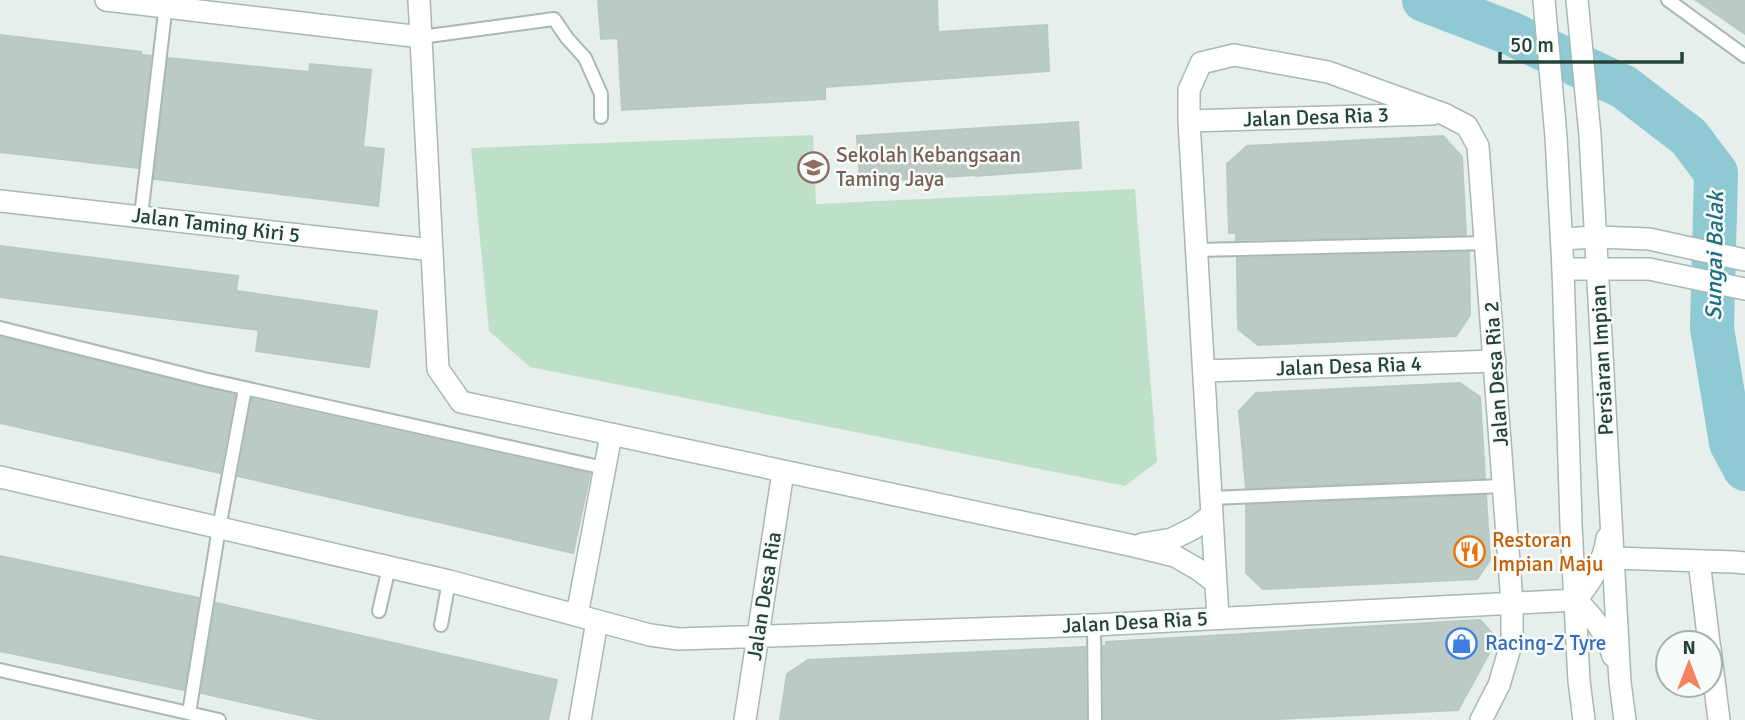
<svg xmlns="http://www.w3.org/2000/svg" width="1745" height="720" font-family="Signika,sans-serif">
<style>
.green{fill:#bfe0c8}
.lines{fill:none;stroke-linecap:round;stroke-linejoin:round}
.river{stroke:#8ec9d4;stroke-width:44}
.building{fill:#bbcac4;stroke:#b8c9c2;stroke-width:2}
.lane-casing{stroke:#a8b8b2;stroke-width:16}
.street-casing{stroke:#a8b8b2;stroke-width:24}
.secondary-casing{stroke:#a4bbb3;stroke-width:24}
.lane{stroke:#fff;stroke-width:12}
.street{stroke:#fff;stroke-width:21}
.secondary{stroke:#fff;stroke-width:21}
.labels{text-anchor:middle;stroke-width:5;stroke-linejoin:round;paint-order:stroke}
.street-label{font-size:21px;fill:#24423a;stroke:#f7fbf9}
.education-label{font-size:21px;fill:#785e54;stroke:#f7fbf9;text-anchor:start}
.food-label{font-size:21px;fill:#c56008;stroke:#f7fbf9;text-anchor:start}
.shop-label{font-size:21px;fill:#366cbe;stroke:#f7fbf9;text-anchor:start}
.water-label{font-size:23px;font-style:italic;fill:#1c6f80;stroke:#f7fbf9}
</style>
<rect width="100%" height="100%" fill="#e6efeb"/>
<path class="green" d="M 813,135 L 816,204 L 1135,189 L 1157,462 L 1125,486 L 530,367 L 489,331 L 471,148 Z"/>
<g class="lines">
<path class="river" d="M 1424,0 L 1510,33 L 1624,87 L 1689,137 L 1716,173 L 1712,328 L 1731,443 L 1745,469"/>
</g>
<path class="building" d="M 598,0 L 937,0 L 938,32 L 1047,25 L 1049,71 L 825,87 L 825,99 L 622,110 L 618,38 L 601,39 Z
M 1696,0 L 1745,0 L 1745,34 Z
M 0,35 L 141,52 L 141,55 L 151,56 L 138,168 L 0,152 Z
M 168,58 L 309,72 L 310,64 L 371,70 L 363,147 L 384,149 L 378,206 L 154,179 Z
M 1078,122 L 1081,168 L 976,176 L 976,175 L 860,182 L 857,136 Z
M 1443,136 L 1462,157 L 1466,235 L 1236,240 L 1236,233 L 1229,233 L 1227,164 L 1247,146 Z
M 0,246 L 238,276 L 236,291 L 377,311 L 369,367 L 256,351 L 259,330 L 0,297 Z
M 1469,252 L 1470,315 L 1456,336 L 1258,345 L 1238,329 L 1237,258 Z
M 0,337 L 235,395 L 220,473 L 0,423 Z
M 1460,383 L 1480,397 L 1485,478 L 1246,488 L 1239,411 L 1256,393 Z
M 252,399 L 590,474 L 573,553 L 238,476 Z
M 1486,495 L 1490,560 L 1477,579 L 1263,589 L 1246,573 L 1246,505 Z
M 0,556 L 199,598 L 184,690 L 0,651 Z
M 216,603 L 557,680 L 548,720 L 322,720 L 201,693 Z
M 1480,620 L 1497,639 L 1458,710 L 1257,720 L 1104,720 L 1103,646 L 1106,646 L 1106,642 Z
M 1085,647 L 1086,720 L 780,720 L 787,674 L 808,660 Z"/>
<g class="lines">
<defs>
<path id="lane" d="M 1668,0 L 1745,56
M 421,37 L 554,19 L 567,38 L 585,58 L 601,94 L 601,117
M 141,216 L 166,4
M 1197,250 L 1487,243
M 0,328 L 204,379 L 604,468
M 1211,498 L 1503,486
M 379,611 L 389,567
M 441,625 L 449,581
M 1094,625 L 1095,720
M 0,670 L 219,720
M 189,713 L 219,528 L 245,389"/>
<path id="street" d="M 106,0 L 421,37
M 419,0 L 438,369 L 461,402 L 1134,546 L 1175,556 L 1199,570 L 1216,583
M 1189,121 L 1432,114
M 0,201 L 432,250
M 1562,239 L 1596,237 L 1649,239 L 1745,260
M 1563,269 L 1649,269 L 1745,289
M 1204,371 L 1495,361
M 0,477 L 449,581 L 650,635 L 679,639 L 1094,625 L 1576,600
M 1142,544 L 1172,539 L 1194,528 L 1212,515
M 1613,558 L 1735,562 L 1745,563
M 1699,561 L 1709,643
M 577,615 L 611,435
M 1218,618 L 1189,121 L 1189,90 L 1201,63 L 1234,55 L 1328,72 L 1444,114 L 1467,126 L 1478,146 L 1512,603 L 1512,641 L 1499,685 L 1481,720
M 1710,648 L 1719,720
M 580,720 L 597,621
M 745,720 L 783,472"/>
<path id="secondary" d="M 1544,0 L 1556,137 L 1563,269 L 1571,524 L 1579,681 L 1584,720
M 1577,0 L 1590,135 L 1611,519 L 1620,682 L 1625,720
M 1576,600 C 1592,616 1607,633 1613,656
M 1576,600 C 1591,581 1604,562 1607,538"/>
</defs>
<use href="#lane" class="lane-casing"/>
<use href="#street" class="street-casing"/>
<use href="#secondary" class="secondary-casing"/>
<use href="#lane" class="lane"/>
<use href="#street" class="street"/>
<use href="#secondary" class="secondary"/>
</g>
<defs>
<symbol id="school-ring" viewBox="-11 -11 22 22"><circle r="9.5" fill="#f7fbf9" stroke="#8d6e63" stroke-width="1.5"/><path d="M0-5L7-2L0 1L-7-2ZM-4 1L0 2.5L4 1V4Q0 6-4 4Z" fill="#8d6e63"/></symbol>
<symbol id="restaurant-ring" viewBox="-11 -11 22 22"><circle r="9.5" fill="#f7fbf9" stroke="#e8710a" stroke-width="1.5"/><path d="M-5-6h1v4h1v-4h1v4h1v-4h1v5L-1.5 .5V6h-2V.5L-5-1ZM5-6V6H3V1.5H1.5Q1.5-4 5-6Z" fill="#e8710a"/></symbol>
<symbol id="shop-ring" viewBox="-11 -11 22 22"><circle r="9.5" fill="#f7fbf9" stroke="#3f7fe0" stroke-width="1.5"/><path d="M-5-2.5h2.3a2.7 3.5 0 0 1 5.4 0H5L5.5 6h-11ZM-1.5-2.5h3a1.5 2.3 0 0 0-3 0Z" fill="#3f7fe0"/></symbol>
</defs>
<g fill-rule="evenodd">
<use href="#school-ring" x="796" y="150" width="35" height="35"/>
<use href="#restaurant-ring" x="1452" y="534" width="35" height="35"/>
<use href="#shop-ring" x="1444" y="626" width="35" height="35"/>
</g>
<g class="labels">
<g class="street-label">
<text transform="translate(1316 117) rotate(-2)" y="7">Jalan Desa Ria 3</text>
<text transform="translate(216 225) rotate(7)" y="7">Jalan Taming Kiri 5</text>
<text transform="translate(1602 360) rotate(-93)" y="7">Persiaran Impian</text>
<text transform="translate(1349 366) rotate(-2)" y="7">Jalan Desa Ria 4</text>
<text transform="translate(1496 374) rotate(-94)" y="7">Jalan Desa Ria 2</text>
<text transform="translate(764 596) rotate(-81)" y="7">Jalan Desa Ria</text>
<text transform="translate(1135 622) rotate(-3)" y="7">Jalan Desa Ria 5</text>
</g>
<g class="education-label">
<text x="836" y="162">Sekolah Kebangsaan<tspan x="836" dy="24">Taming Jaya</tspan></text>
</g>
<g class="food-label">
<text x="1492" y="547">Restoran<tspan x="1492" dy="24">Impian Maju</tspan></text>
</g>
<g class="shop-label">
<text x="1485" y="650">Racing-Z Tyre</text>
</g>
<g class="water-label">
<text transform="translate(1714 256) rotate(-89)" y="8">Sungai Balak</text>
</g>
</g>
<g transform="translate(1689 664)"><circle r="33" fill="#f7fbf9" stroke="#a3b1ad" stroke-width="2"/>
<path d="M0-5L12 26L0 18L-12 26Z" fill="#f4845f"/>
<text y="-10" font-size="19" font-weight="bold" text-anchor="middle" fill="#24423a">N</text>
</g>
<path d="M1500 52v10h182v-10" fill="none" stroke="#24423a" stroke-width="3.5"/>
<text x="1510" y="52" font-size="21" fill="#24423a" stroke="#f7fbf9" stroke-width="5" paint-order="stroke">50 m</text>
</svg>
